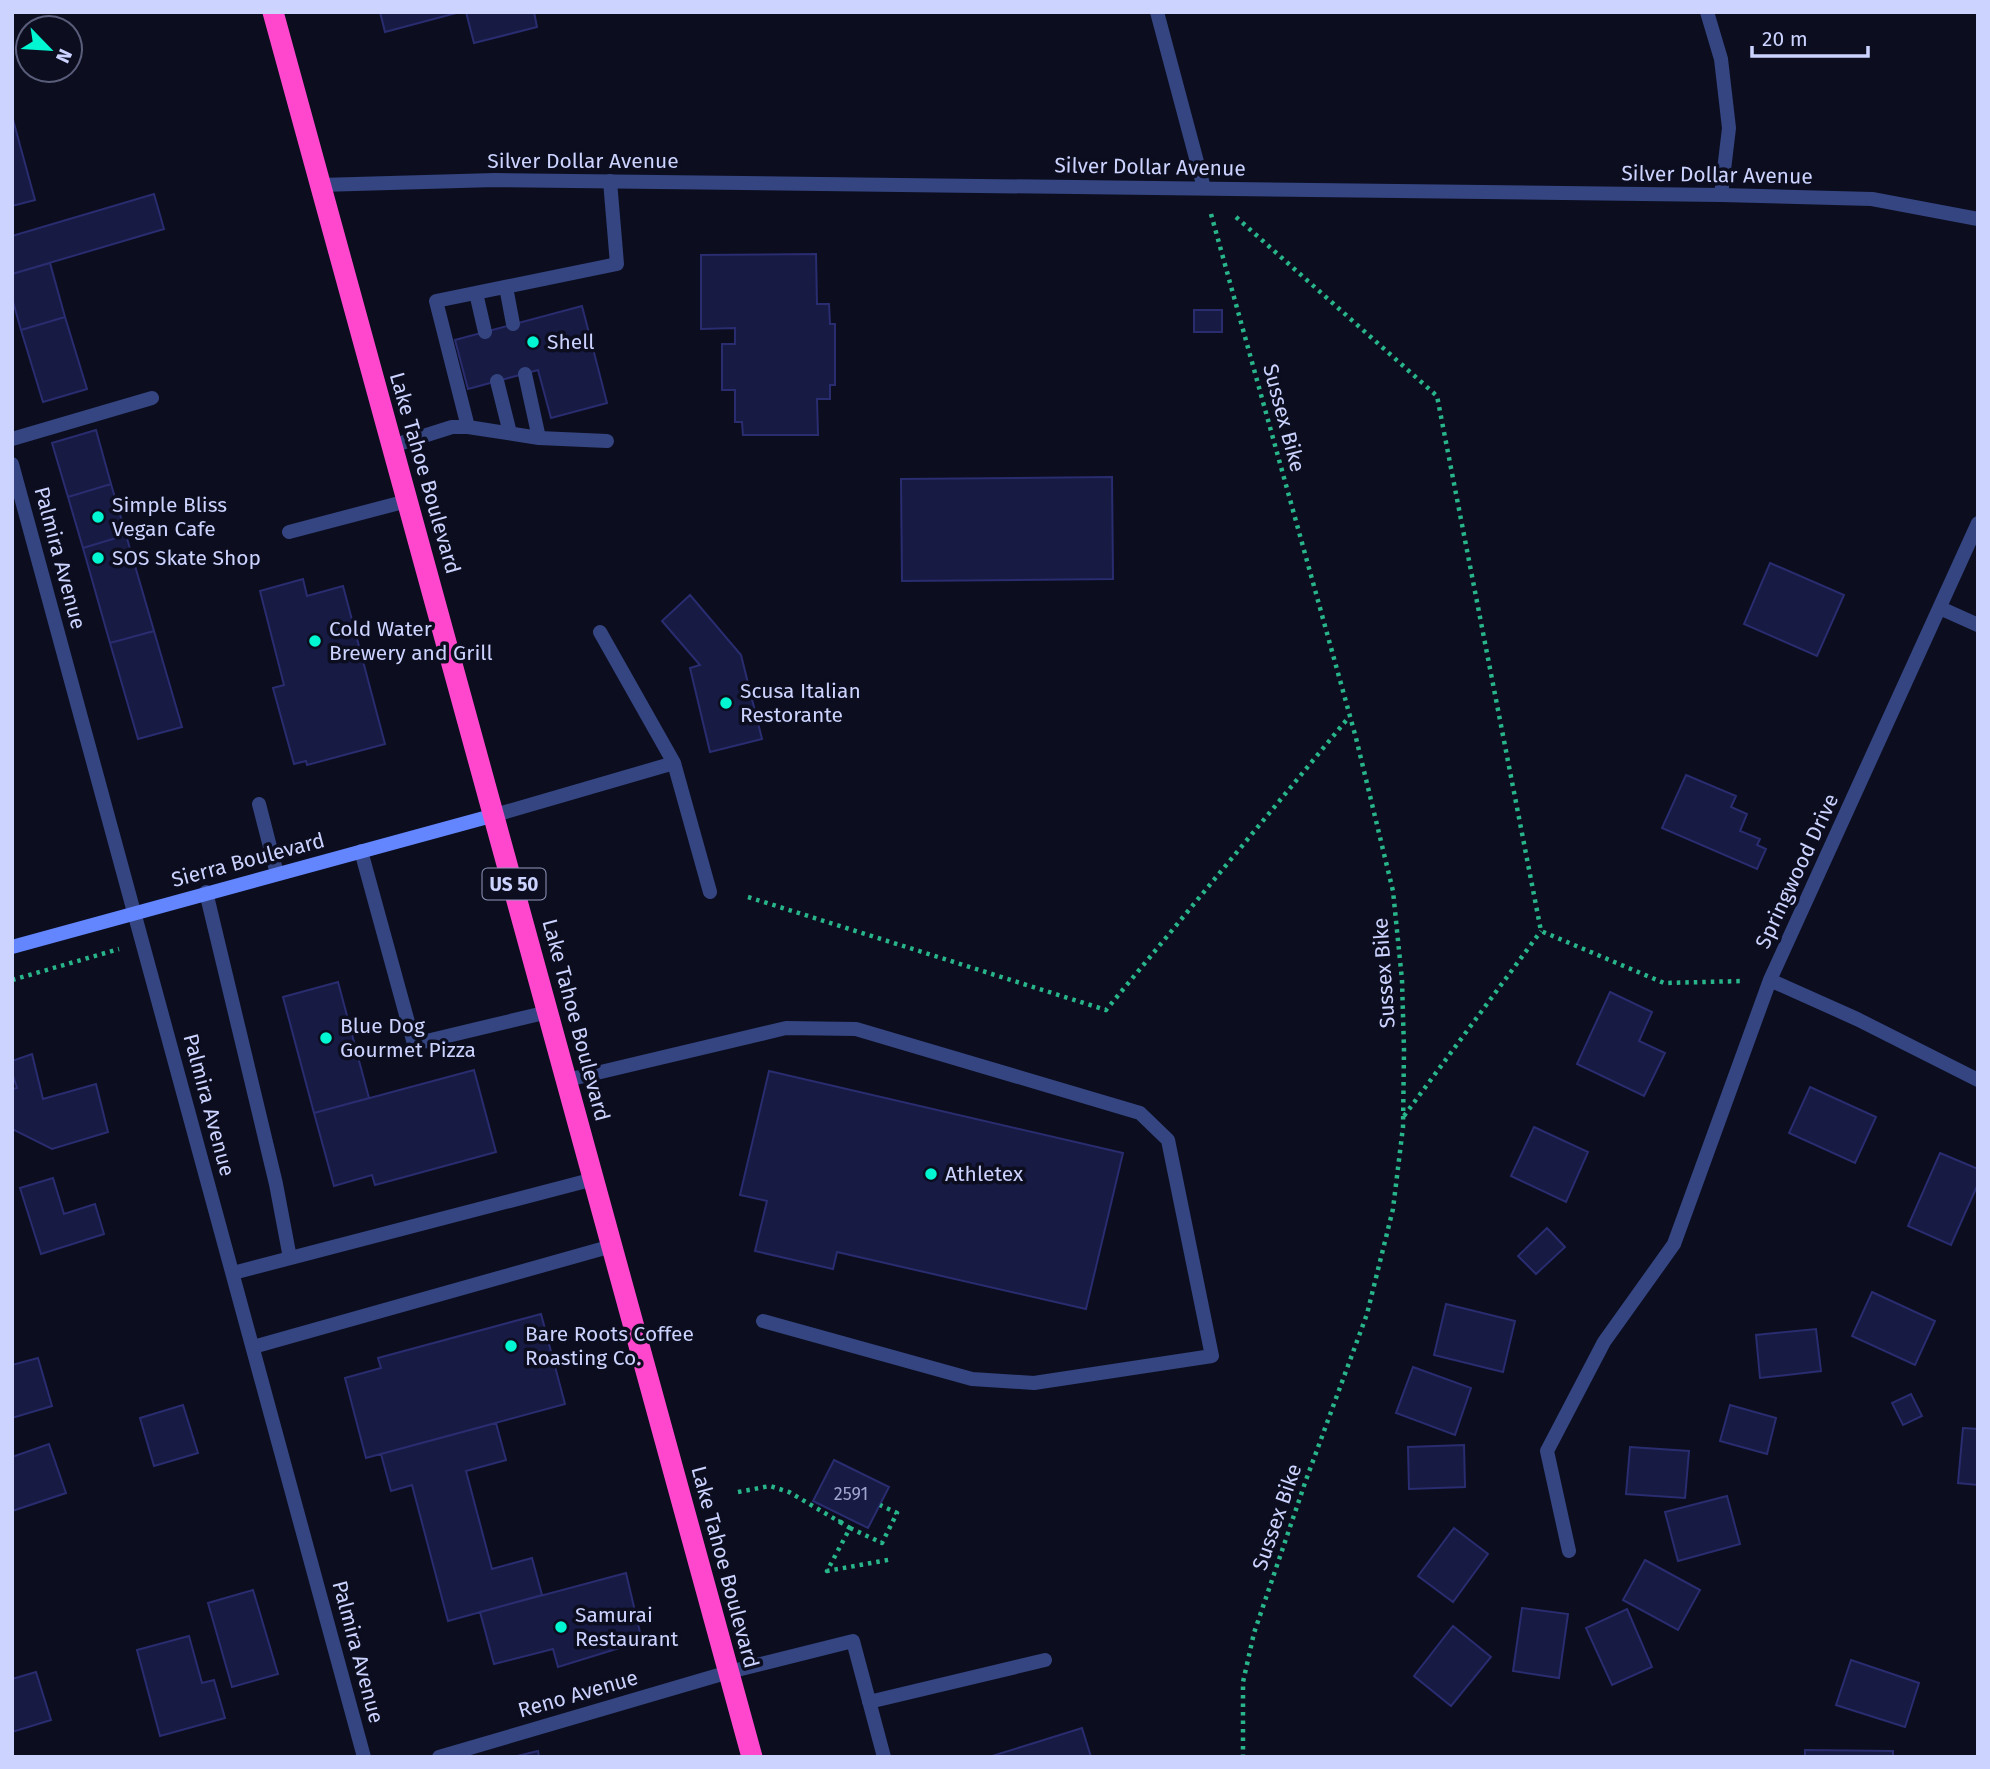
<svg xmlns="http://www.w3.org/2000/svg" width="1990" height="1769" font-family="'Fira Sans',sans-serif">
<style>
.building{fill:#171a42;stroke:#292c6f;stroke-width:2}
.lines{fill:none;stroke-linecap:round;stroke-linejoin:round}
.path{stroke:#29b58a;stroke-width:4.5;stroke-dasharray:3.5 5;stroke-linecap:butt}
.lane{stroke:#354581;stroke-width:14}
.street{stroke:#354581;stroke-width:14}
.secondary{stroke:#6386ff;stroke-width:14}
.highway{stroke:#ff47cd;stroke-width:21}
.poi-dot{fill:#00f7d1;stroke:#0c0e20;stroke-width:2.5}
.labels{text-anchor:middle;stroke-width:7;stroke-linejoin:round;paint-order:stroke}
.number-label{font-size:18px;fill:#9fa5d0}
.shield{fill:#0c0e20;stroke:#9298bc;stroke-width:2}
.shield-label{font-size:19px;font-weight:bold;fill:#ccd3ff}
.street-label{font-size:21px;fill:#ccd3ff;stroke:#0c0e20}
.poi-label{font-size:21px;fill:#ccd3ff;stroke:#0c0e20;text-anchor:start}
</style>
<rect width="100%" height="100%" fill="#0c0e20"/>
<path class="building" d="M 380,12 L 460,12 L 385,32 Z
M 466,12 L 534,12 L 537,27 L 474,43 Z
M 12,116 L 35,200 L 12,206 Z
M 154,194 L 164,229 L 12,274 L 12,236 Z
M 816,254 L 817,304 L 829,304 L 830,324 L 835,324 L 835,385 L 830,385 L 830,399 L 817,399 L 818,435 L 743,435 L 742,422 L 735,422 L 735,390 L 722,390 L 722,344 L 735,344 L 735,328 L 701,329 L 701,255 Z
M 50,263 L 65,317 L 21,330 L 12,298 L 12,274 Z
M 582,306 L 607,403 L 551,418 L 538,370 L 468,389 L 455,340 Z
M 1194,310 L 1222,310 L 1222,332 L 1194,332 Z
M 65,317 L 87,389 L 43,402 L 21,330 Z
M 96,430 L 111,484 L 68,497 L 52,443 Z
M 1112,477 L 1113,579 L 902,581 L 901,479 Z
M 111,484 L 126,535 L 83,548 L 68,497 Z
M 126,535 L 154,631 L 110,643 L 83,548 Z
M 1770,563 L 1844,595 L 1817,656 L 1744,624 Z
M 303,579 L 307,596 L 343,586 L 385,744 L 307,765 L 306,761 L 294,764 L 273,688 L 284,685 L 260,591 Z
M 690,595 L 741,655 L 762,739 L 710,752 L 690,668 L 700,665 L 662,621 Z
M 154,631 L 182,727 L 138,739 L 110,643 Z
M 1686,775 L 1736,796 L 1731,807 L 1747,814 L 1740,831 L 1760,839 L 1757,845 L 1766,849 L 1757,869 L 1662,828 Z
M 338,982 L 369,1098 L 314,1113 L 283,997 Z
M 1610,992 L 1652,1012 L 1639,1041 L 1665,1053 L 1644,1096 L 1577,1064 Z
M 32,1054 L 43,1099 L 96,1084 L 108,1132 L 52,1149 L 12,1129 L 12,1089 L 17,1088 L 12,1073 L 12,1061 Z
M 474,1070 L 496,1152 L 375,1185 L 372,1175 L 334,1186 L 314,1113 Z
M 769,1071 L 1123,1153 L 1086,1309 L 837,1252 L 833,1269 L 755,1251 L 767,1201 L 740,1195 Z
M 1810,1087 L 1876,1117 L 1855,1163 L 1789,1133 Z
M 1534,1127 L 1588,1152 L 1566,1202 L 1511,1176 Z
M 1940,1153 L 1978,1169 L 1978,1184 L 1951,1245 L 1908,1226 Z
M 53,1178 L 64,1214 L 95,1204 L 104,1234 L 41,1254 L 20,1188 Z
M 1547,1228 L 1565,1247 L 1536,1274 L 1518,1256 Z
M 1872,1292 L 1935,1321 L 1915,1365 L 1852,1336 Z
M 1446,1304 L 1515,1321 L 1503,1372 L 1434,1355 Z
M 541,1314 L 565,1404 L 366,1458 L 345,1378 L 381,1368 L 378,1358 Z
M 1816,1329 L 1821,1371 L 1760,1378 L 1756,1335 Z
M 38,1358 L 52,1406 L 12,1418 L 12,1365 Z
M 1413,1367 L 1471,1388 L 1455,1435 L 1396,1413 Z
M 1911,1394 L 1922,1416 L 1903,1425 L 1892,1403 Z
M 183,1405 L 198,1453 L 154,1466 L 140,1418 Z
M 1730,1405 L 1776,1418 L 1767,1454 L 1720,1441 Z
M 496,1423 L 506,1460 L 466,1471 L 492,1569 L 532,1558 L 542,1595 L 448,1621 L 412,1485 L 391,1491 L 381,1454 Z
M 1963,1428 L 1978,1429 L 1978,1485 L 1958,1483 Z
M 49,1444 L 66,1493 L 12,1511 L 12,1457 Z
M 1464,1445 L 1465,1487 L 1409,1489 L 1408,1447 Z
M 1630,1447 L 1689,1451 L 1685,1498 L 1626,1494 Z
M 834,1460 L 889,1487 L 868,1528 L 813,1501 Z
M 1727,1496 L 1740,1544 L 1678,1561 L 1665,1512 Z
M 1454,1528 L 1488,1554 L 1453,1602 L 1418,1576 Z
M 1645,1560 L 1700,1590 L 1678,1630 L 1623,1600 Z
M 626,1573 L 642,1641 L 558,1667 L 553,1649 L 494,1664 L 480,1612 Z
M 253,1590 L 278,1674 L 232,1687 L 208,1603 Z
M 1522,1608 L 1568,1614 L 1559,1678 L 1513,1671 Z
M 1627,1609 L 1652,1667 L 1612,1685 L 1586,1628 Z
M 1453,1626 L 1491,1657 L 1451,1706 L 1414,1676 Z
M 189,1636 L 202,1683 L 214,1680 L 225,1718 L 160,1736 L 137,1650 Z
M 1851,1660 L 1919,1683 L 1905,1727 L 1836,1705 Z
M 36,1672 L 51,1720 L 12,1732 L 12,1679 Z
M 1082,1728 L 1091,1757 L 989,1757 Z
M 1805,1750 L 1893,1751 L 1893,1757 L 1805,1757 Z
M 538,1751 L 539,1757 L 513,1757 Z"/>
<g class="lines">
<path class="path" d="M 1211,214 L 1356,738 L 1393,891 L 1402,980 L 1404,1050 L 1403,1127 L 1393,1209 L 1367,1314 L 1306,1480 L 1254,1633 L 1243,1682 L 1243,1757
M 1236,217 L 1437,396 L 1541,931 L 1664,983 L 1743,981
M 748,897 L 1106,1010 L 1349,717
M 12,980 L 119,949
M 1404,1116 L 1541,931
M 738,1492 L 770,1486 L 789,1492 L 840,1522 L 842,1515
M 840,1522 L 850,1528 L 827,1571 L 893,1559
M 850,1528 L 882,1543 L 897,1513 L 880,1505"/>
<path class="lane" d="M 506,287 L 513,324
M 476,293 L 485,332
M 525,374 L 539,438
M 497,381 L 510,433
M 468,427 L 436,301 L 617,264 L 610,181
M 12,439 L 152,398
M 392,446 L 452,427 L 468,427 L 539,438 L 607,441
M 289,532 L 407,501
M 600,632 L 674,763 L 710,892
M 259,804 L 277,874
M 495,815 L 674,763
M 361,851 L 414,1044 L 548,1012
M 206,892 L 276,1184 L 290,1258
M 567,1080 L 786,1028 L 856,1029 L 1140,1113 L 1168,1140 L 1212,1356 L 1034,1383 L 972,1379 L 763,1321
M 233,1273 L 594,1179
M 253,1347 L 612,1246
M 729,1672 L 853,1641 L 884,1757
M 869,1702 L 1045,1660"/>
<path class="street" d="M 1157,12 L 1204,188
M 1707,12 L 1721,59 L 1729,128 L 1721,195
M 320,185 L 495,180 L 1721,195 L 1872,199 L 1978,219
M 12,464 L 364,1757
M 1940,608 L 1978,625
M 1770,980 L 1857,1019 L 1978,1080
M 1569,1551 L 1547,1451 L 1604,1342 L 1674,1244 L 1770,980 L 1978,523
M 439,1757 L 729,1672"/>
<path class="secondary" d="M 12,947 L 495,815"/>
<path class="highway" d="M 273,12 L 752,1757"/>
</g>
<g class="poi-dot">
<circle cx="533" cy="342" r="7"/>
<circle cx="98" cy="517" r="7"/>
<circle cx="98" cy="558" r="7"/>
<circle cx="315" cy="641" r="7"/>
<circle cx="726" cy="703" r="7"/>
<circle cx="326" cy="1038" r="7"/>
<circle cx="931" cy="1174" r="7"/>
<circle cx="511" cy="1346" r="7"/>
<circle cx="561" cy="1627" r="7"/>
</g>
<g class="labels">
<g class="number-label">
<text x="851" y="1500">2591</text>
</g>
<rect class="shield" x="482.5" y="868.5" width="63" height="31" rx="5"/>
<g class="shield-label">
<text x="514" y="891">US 50</text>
</g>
<g class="street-label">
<text x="583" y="168">Silver Dollar Avenue</text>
<text transform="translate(1150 167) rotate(1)" y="7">Silver Dollar Avenue</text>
<text transform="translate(1717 175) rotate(1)" y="7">Silver Dollar Avenue</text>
<text transform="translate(1284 418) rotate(75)" y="7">Sussex Bike</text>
<text transform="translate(425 473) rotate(74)" y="7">Lake Tahoe Boulevard</text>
<text transform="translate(60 558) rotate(75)" y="7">Palmira Avenue</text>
<text transform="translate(248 860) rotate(-15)" y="7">Sierra Boulevard</text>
<text transform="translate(1797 871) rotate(-65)" y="7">Springwood Drive</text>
<text transform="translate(1384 973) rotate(-94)" y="7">Sussex Bike</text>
<text transform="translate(576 1020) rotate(75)" y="7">Lake Tahoe Boulevard</text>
<text transform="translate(209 1105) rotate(75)" y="7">Palmira Avenue</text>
<text transform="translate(1277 1517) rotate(-71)" y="7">Sussex Bike</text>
<text transform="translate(725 1567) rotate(75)" y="7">Lake Tahoe Boulevard</text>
<text transform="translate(358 1652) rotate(75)" y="7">Palmira Avenue</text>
<text transform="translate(578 1694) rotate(-16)" y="7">Reno Avenue</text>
</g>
<g class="poi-label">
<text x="547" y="349">Shell</text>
<text x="112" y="512">Simple Bliss<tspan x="112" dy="24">Vegan Cafe</tspan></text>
<text x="112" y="565">SOS Skate Shop</text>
<text x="329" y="636">Cold Water<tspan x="329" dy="24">Brewery and Grill</tspan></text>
<text x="740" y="698">Scusa Italian<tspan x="740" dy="24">Restorante</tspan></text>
<text x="340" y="1033">Blue Dog<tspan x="340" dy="24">Gourmet Pizza</tspan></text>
<text x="945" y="1181">Athletex</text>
<text x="525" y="1341">Bare Roots Coffee<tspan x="525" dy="24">Roasting Co.</tspan></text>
<text x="575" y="1622">Samurai<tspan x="575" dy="24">Restaurant</tspan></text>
</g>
</g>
<rect width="1990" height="1769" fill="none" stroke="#ccd3ff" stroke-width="28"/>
<g transform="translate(49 49) rotate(115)"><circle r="33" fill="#0c0e20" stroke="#595d79" stroke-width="2"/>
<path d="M0-5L12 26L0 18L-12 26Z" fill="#00f7d1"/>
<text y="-10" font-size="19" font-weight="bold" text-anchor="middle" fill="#ccd3ff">N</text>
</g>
<path d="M1752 46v10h116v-10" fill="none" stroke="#ccd3ff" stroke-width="3.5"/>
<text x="1762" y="46" font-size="21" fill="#ccd3ff" stroke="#0c0e20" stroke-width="5" paint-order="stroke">20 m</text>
</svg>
